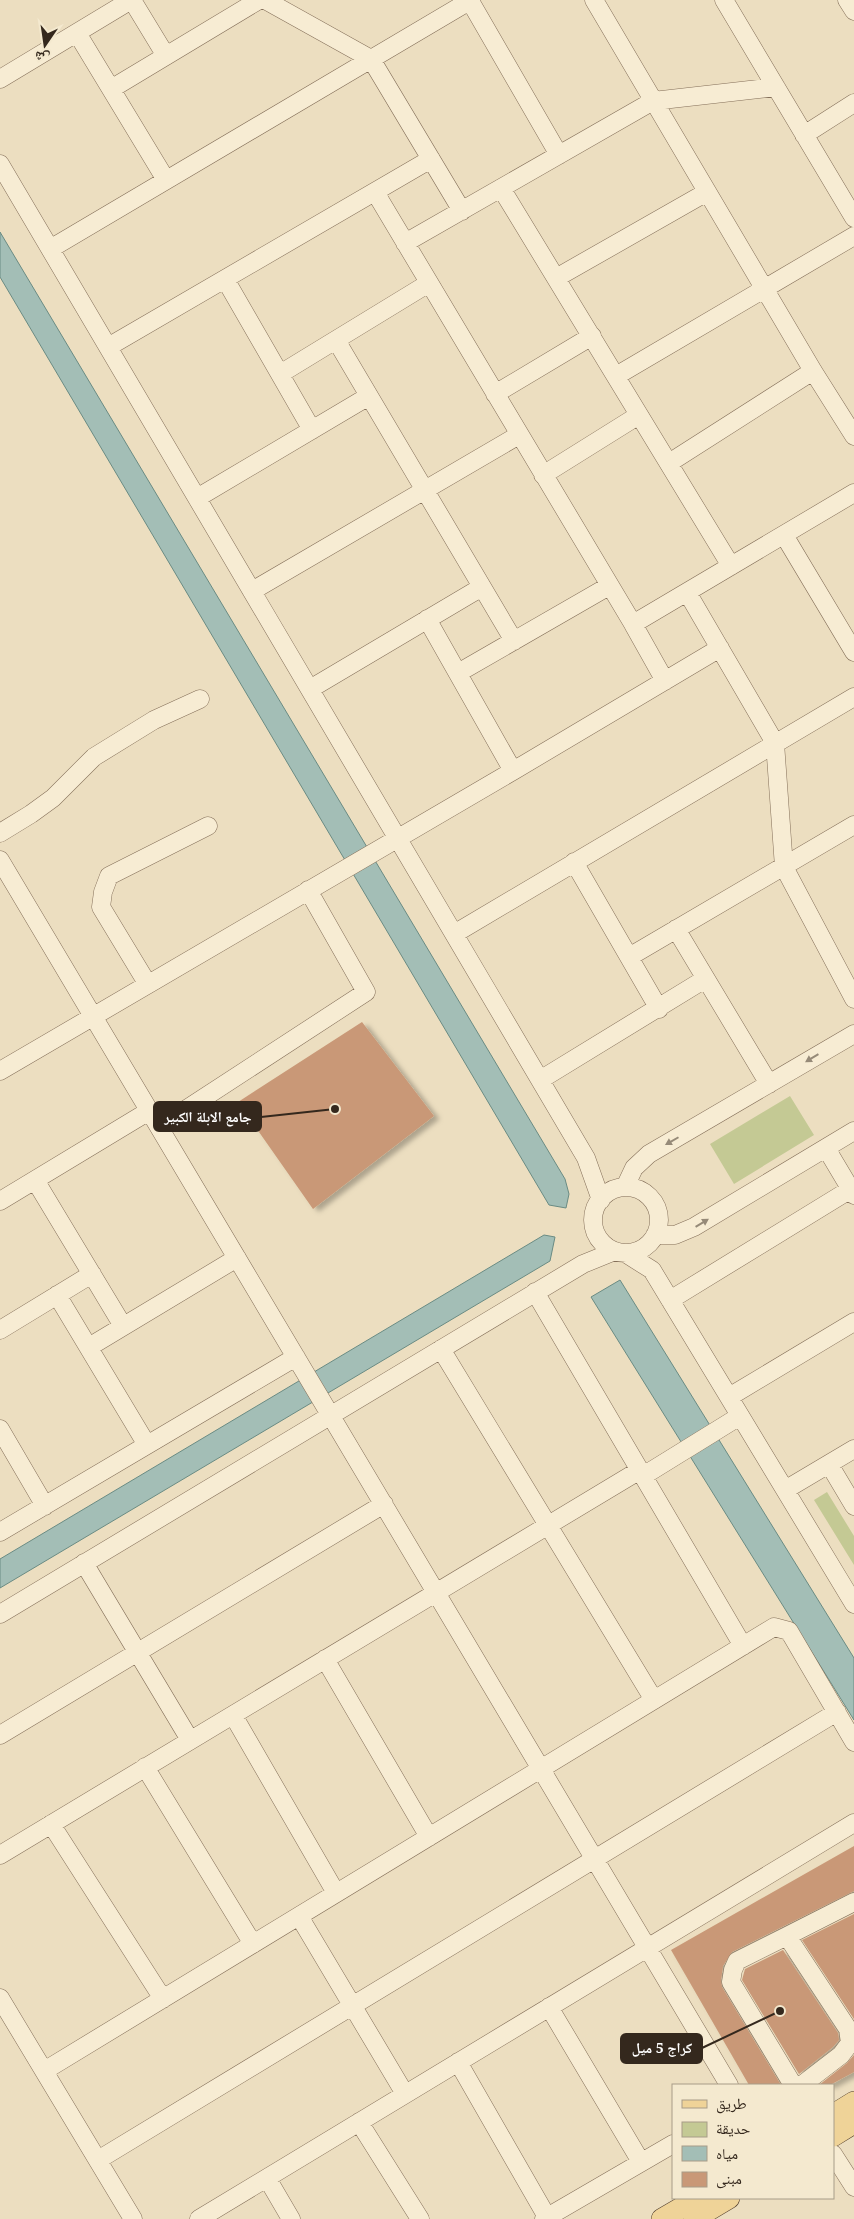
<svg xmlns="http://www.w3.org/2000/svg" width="854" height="2219" font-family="'Noto Serif','Noto Naskh Arabic',serif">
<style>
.green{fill:#c4c994}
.water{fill:#a3beb6;stroke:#6a8b83}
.building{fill:#c99877;filter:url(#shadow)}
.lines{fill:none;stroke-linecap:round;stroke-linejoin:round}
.minor-casing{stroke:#846f59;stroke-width:19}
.major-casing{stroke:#523e2d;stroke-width:22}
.minor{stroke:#f7ecd3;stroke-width:18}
.major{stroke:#efd398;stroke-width:21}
.oneway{fill:#968a78}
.leader{fill:none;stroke:#34281d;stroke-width:2}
.callout-dot{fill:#34281d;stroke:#f4e9cf;stroke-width:2}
.callout{fill:#34281d;stroke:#34281d;stroke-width:2}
.callout-label{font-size:14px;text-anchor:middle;font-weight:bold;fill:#fff}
</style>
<defs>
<filter id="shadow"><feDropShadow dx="5.5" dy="3" stdDeviation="2.5" flood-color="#0004"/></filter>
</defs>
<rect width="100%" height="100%" fill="#ecdec0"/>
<path class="green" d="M 790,1096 L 814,1135 L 734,1184 L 710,1144 Z
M 827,1492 L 854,1536 L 854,1565 L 814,1500 Z"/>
<path class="water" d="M 0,232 L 565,1179 L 569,1194 L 566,1208 L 549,1205 L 0,277 Z
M 544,1235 L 555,1237 L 550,1261 L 0,1588 L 0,1559 Z
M 620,1280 L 854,1658 L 854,1720 L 591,1297 Z"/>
<path class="building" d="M 362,1022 L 434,1116 L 313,1209 L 238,1102 Z
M 854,1846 L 854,1891 L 732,1952 L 723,1966 L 721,1980 L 722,1987 L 781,2085 L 749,2085 L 671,1950 Z
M 854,1914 L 854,2019 L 802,1940 Z
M 783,1950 L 838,2033 L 839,2040 L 833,2047 L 799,2074 L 742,1980 L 745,1969 Z
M 854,2055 L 854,2072 L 830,2085 L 819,2085 L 847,2063 Z"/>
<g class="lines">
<defs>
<path id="minor" d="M 132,0 L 166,56
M 265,0 L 371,59 L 462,211
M 594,0 L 813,371 L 854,436
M 724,0 L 854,218
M 847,0 L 854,11
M 470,1 L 559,155
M 77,33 L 166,180
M 0,79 L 131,0
M 111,89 L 259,0
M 804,135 L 854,103
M 0,164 L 586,1158 L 601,1200
M 501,188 L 731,566
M 375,192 L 633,624 L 665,681
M 405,243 L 653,101 L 776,87
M 50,249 L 471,0
M 556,278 L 707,192
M 225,279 L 312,430
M 336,340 L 514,641
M 108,347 L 431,159
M 280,374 L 429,283
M 616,376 L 854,236
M 495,394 L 592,336
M 669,463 L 813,371
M 543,475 L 639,415
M 197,498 L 369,396
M 784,535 L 854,652
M 252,591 L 519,435
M 687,592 L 775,743 L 784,867 L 854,999
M 427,619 L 513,771
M 633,624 L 854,493
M 458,673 L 609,586
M 310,689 L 482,587
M 0,833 L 31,814 L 53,798 L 94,757 L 154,720 L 200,699
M 0,860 L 729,2085
M 574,862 L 659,1009
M 676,929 L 769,1084
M 454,934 L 854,697
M 629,957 L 854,825
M 147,983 L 101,907 L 103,892 L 109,876 L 208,826
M 0,1071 L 513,771 L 720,648
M 540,1080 L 705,979
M 159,1127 L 366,992 L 308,890
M 826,1148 L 854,1195
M 35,1180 L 123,1326
M 625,1187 L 634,1168 L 649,1154 L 854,1034
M593 1220a33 33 0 1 1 66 0a33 33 0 1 1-66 0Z
M 0,1201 L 149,1111
M 655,1235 L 675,1235 L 694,1227 L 854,1131
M 625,1253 L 652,1270 L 854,1604
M 535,1292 L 743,1646
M 57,1295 L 147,1445
M 670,1300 L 851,1189
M 0,1330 L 92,1274
M 89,1347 L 237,1258
M 441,1349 L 654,1700
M 729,1397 L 854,1322
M 0,1429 L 45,1506
M 829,1464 L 854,1506
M 643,1476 L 740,1416
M 785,1490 L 854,1449
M 0,1532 L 296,1357
M 84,1563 L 190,1740
M 0,1614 L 583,1264 L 615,1251
M 325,1659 L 429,1837
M 233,1715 L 336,1893
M 0,1735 L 384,1504
M 145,1767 L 253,1944
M 51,1824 L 163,1999
M 0,1855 L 640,1470
M 299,1916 L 405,2094
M 787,1936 L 737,1961 L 733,1970 L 731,1982 L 793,2085
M 0,1998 L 133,2219
M 549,2007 L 641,2162
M 458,2062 L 547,2217
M 44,2071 L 774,1627 L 789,1631 L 854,1742
M 802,2085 L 841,2055 L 850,2043 L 848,2029 L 787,1936 L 854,1902
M 359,2122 L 420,2219
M 833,2154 L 854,2187
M 98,2160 L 837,1712
M 267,2178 L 291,2219
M 199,2219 L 854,1823
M 544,2219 L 673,2144"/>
<path id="major" d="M 833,2115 L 854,2102
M 833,2136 L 854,2123
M 662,2219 L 698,2198
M 694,2219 L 729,2198"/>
</defs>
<use href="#minor" class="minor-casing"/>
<use href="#major" class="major-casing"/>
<use href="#minor" class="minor"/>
<use href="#major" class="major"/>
</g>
<defs><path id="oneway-solid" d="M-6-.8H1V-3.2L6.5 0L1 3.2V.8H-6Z" transform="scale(1.25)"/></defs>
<g class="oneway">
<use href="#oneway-solid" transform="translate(812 1058) rotate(149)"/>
<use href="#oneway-solid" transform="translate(672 1141) rotate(150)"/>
<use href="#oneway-solid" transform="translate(702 1223) rotate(-31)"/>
</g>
<path class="leader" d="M335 1109L261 1117M780 2011L702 2048"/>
<g class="callout-dot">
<circle cx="335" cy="1109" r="5"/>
<circle cx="780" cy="2011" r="5"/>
</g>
<g class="callout">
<rect x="154" y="1102" width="107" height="29" rx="5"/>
<rect x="621" y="2034" width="81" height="29" rx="5"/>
</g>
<g class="callout-label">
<text x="208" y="1122">جامع الابلة الكبير</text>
<text x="662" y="2053">كراج 5 ميل</text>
</g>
<rect x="672" y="2084" width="162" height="115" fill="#f4e9cf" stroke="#a79c88"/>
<rect x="682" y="2100" width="25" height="8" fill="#efd398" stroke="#a79c88"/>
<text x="716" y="2109" font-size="15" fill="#34281d">طريق</text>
<rect x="682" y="2122" width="25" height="15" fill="#c4c994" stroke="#a79c88"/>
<text x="716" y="2134" font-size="15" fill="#34281d">حديقة</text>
<rect x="682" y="2146" width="25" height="15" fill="#a3beb6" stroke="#a79c88"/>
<text x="716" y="2159" font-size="15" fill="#34281d">مياه</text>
<rect x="682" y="2172" width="25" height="15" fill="#c99877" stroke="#a79c88"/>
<text x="716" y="2184" font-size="15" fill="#34281d">مبنى</text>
<g transform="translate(45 45) rotate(193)" stroke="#f4e9cf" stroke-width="4" paint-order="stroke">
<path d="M0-4L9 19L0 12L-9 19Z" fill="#34281d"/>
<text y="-8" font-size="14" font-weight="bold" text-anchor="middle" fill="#34281d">ش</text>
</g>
</svg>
